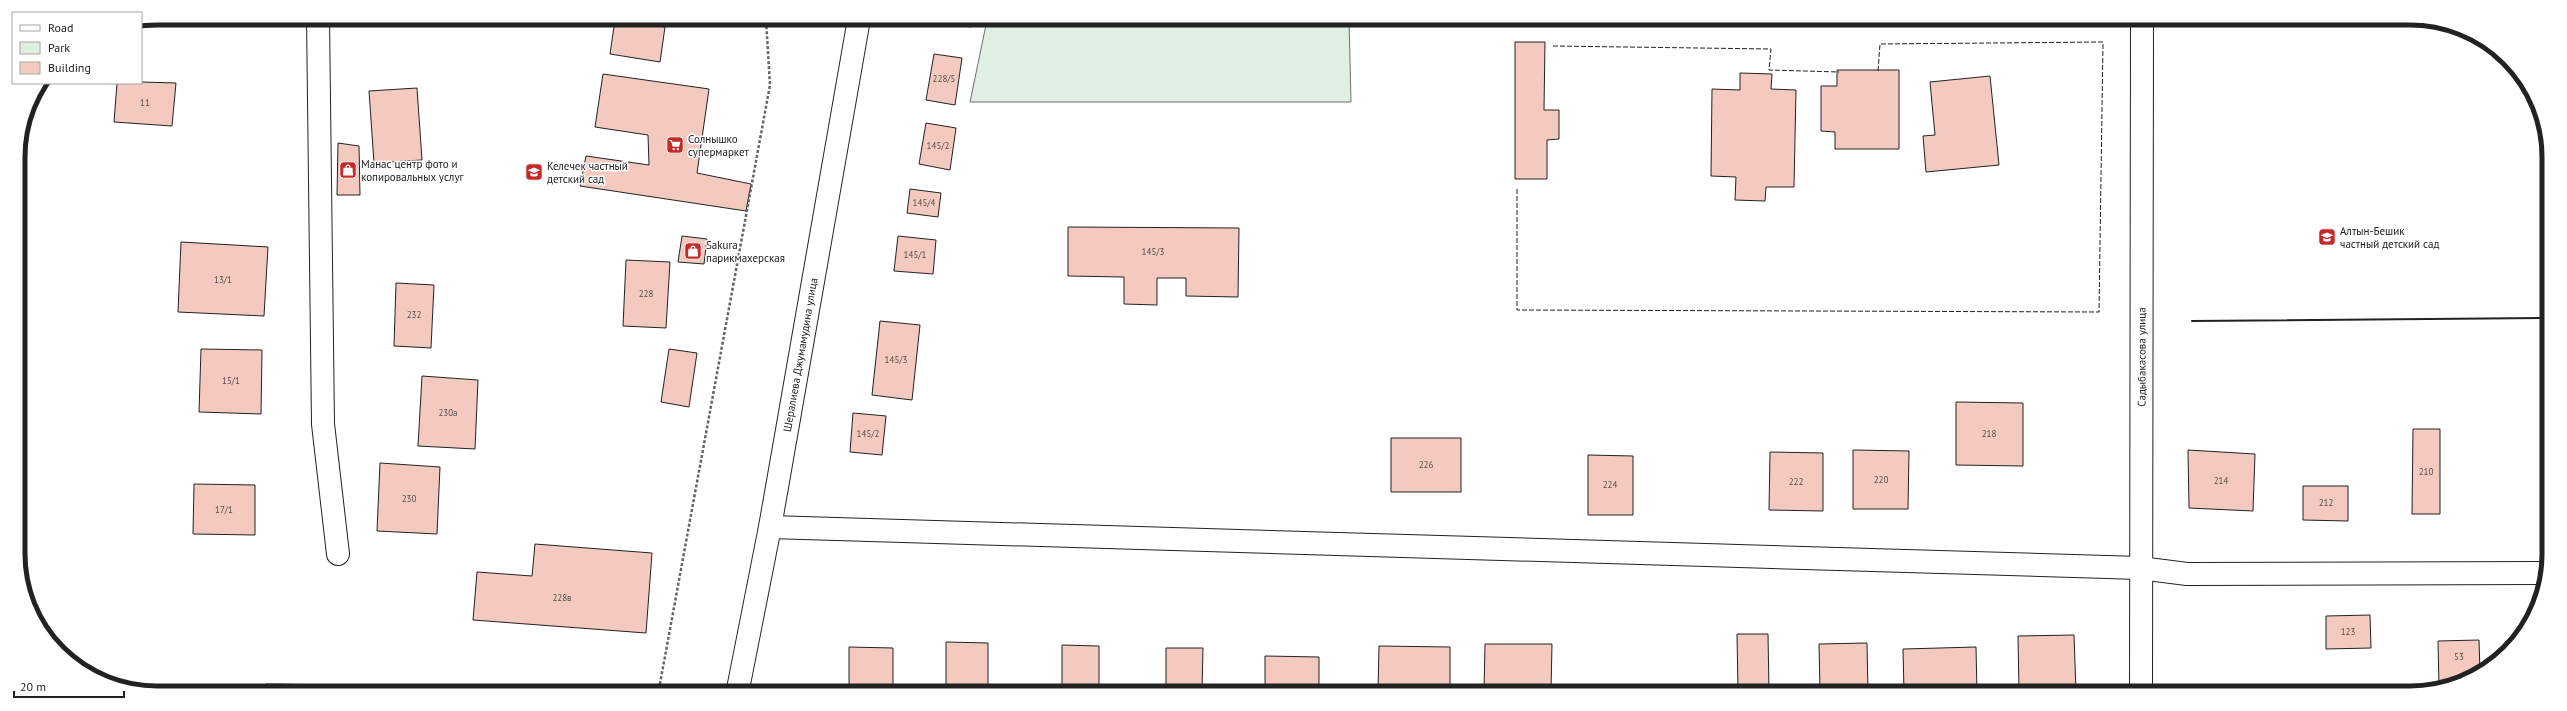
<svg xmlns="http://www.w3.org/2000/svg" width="2567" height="711" font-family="'PT Sans',sans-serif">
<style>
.green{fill:#e0efe3;stroke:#6f6f6f}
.building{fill:#f3c9c0;stroke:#222}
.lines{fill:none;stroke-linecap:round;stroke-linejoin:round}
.minor-casing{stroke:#222;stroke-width:24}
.path{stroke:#646464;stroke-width:2.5;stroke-dasharray:3 2;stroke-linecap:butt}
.minor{stroke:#fff;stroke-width:22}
.fence{stroke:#222;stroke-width:1;stroke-dasharray:5 2;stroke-linecap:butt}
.wall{stroke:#222;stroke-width:2}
.labels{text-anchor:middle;stroke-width:3;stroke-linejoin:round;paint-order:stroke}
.number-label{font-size:9px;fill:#564c4a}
.poi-label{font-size:11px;fill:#222;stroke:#fff;text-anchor:start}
.street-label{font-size:11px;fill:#222;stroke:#fff}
.rim{fill:none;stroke:#222;stroke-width:5}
</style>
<rect width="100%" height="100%" fill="#fff"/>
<path class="green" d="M 987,20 L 1349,20 L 1351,102 L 970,102 Z"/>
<path class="building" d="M 615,20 L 665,27 L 660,62 L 610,54 Z
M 944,20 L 972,20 L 971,27 L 943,23 Z
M 1515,42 L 1545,42 L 1544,110 L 1559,110 L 1559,139 L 1547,140 L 1547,179 L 1515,179 Z
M 934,54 L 962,58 L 955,105 L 926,100 Z
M 1837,70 L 1899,70 L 1899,149 L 1835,149 L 1835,132 L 1821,131 L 1821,86 L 1837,86 Z
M 1740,73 L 1772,74 L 1771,89 L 1796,90 L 1794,187 L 1766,187 L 1765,201 L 1735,200 L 1736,177 L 1711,176 L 1712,89 L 1740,90 Z
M 603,74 L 709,89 L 697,173 L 751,184 L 746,211 L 580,186 L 586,156 L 649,165 L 648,135 L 595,127 Z
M 1990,76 L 1999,165 L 1926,172 L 1923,136 L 1935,135 L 1930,82 Z
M 141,82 L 176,83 L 172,126 L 114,122 L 117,83 Z
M 417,88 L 422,160 L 374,163 L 369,91 Z
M 926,123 L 956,128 L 950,170 L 919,164 Z
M 338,143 L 359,146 L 360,195 L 337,195 Z
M 910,189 L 941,193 L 938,217 L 907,213 Z
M 1068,227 L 1239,228 L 1238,297 L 1186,296 L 1186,278 L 1157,278 L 1157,305 L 1124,304 L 1124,277 L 1068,276 Z
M 682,236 L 707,239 L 704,264 L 678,262 Z
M 898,236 L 936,240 L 933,274 L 894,271 Z
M 181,242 L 268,247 L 264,316 L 178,312 Z
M 626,260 L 670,262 L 666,328 L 623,326 Z
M 396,283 L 434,285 L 431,348 L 394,346 Z
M 880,321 L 920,325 L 912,400 L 872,395 Z
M 201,349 L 262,350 L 261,414 L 199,412 Z
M 669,349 L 697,353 L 689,407 L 661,402 Z
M 422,376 L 478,380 L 475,449 L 418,446 Z
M 1956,402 L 2023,403 L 2023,466 L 1956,465 Z
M 853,413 L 886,416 L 882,455 L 850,452 Z
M 2413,429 L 2440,429 L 2440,514 L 2412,514 Z
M 1391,438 L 1461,438 L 1461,492 L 1391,492 Z
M 1853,450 L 1909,451 L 1908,509 L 1853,509 Z
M 2188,450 L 2255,454 L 2253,511 L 2189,508 Z
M 1770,452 L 1823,453 L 1823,511 L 1769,510 Z
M 1588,455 L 1633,456 L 1633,515 L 1588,515 Z
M 380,463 L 440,467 L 437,534 L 377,531 Z
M 20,482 L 22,482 L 21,541 L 20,541 Z
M 194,484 L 255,485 L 255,535 L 193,534 Z
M 2303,486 L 2348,486 L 2348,521 L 2303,520 Z
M 535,544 L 652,553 L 646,633 L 473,620 L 477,572 L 532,576 Z
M 2370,615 L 2371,648 L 2326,649 L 2326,616 Z
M 1737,634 L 1768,634 L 1769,691 L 1738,691 Z
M 2074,635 L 2076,692 L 2019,692 L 2018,636 Z
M 2479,640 L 2480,672 L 2463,682 L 2439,688 L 2438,641 Z
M 946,642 L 988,643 L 988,690 L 946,690 Z
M 1867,643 L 1868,692 L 1820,692 L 1819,644 Z
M 1485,644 L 1552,644 L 1551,691 L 1484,691 Z
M 1062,645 L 1099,646 L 1099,690 L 1062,690 Z
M 1379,646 L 1450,647 L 1450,691 L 1378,691 Z
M 849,647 L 893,648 L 893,690 L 849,690 Z
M 1976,647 L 1977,692 L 1904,692 L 1903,649 Z
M 1166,648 L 1203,648 L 1202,690 L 1166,690 Z
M 1265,656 L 1319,657 L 1319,691 L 1265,691 Z
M 266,684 L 339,685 L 339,689 L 266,689 Z"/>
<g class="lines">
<defs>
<g id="minor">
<path d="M 318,18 L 323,424 L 338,554"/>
<path d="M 770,527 L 2140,568 L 2187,574 L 2544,573"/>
<path id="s1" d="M 738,689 L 770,527 L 859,19"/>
<path id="s2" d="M 2141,692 L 2142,22"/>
</g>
</defs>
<use href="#minor" class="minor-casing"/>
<path class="path" d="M 659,689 L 770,85 L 766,19"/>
<use href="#minor" class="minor"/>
<path class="fence" d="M 1553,46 L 1771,49 L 1769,70 L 1839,72
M 1517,189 L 1517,310 L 2099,312 L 2103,42 L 1880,44 L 1878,71"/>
<path class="wall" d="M 2192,321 L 2546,318"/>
</g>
<defs>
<symbol id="supermarket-square" viewBox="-11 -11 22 22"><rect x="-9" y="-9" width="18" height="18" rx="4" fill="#c62828" stroke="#fff"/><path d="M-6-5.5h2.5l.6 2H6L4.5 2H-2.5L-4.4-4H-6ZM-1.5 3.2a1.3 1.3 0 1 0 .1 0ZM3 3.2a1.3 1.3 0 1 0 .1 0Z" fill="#fff"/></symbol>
<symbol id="shop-square" viewBox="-11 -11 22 22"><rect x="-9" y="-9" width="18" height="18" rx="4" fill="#c62828" stroke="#fff"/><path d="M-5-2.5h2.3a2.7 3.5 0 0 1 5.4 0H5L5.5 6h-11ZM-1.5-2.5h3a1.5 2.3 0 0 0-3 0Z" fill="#fff"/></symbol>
<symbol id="school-square" viewBox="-11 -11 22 22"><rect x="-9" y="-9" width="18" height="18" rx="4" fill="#c62828" stroke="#fff"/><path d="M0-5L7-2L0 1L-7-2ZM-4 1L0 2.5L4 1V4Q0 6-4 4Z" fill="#fff"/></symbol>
</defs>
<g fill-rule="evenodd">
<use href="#supermarket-square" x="665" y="135" width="20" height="20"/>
<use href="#shop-square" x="338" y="160" width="20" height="20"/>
<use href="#school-square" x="524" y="162" width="20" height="20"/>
<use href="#school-square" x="2317" y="227" width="20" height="20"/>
<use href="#shop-square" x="683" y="241" width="20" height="20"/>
</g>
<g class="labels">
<g class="number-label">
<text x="944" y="82">228/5</text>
<text x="145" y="106">11</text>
<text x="938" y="149">145/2</text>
<text x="924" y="206">145/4</text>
<text x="1153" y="255">145/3</text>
<text x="915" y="258">145/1</text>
<text x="223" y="283">13/1</text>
<text x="646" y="297">228</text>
<text x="414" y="318">232</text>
<text x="896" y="363">145/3</text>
<text x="231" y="384">15/1</text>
<text x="448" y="416">230а</text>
<text x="868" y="437">145/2</text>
<text x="1989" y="437">218</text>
<text x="1426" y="468">226</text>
<text x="2426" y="475">210</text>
<text x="1881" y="483">220</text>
<text x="2221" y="484">214</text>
<text x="1796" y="485">222</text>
<text x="1610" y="488">224</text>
<text x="409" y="502">230</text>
<text x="2326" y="506">212</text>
<text x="224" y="513">17/1</text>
<text x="562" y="601">228в</text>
<text x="2348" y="635">123</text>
<text x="2459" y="660">53</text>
</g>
<g class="poi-label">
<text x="688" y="143">Солнышко<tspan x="688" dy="13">супермаркет</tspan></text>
<text x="361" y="168">Манас центр фото и<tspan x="361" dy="13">копировальных услуг</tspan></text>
<text x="547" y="170">Келечек частный<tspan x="547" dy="13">детский сад</tspan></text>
<text x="2340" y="235">Алтын-Бешик<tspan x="2340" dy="13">частный детский сад</tspan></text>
<text x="706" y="249">Sakura<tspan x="706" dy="13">парикмахерская</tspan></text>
</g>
<g class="street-label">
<text dy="4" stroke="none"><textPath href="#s1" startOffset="340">Шералиева Джумамудина улица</textPath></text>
<text dy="4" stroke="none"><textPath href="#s2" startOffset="335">Садыбакасова улица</textPath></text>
</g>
</g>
<path d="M0 0H2567V711H0ZM157 25H2410A132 132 0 0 1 2542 157V554A132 132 0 0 1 2410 686H157A132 132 0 0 1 25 554V157A132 132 0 0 1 157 25Z" fill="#fff" fill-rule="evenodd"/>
<path class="rim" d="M157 25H2410A132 132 0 0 1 2542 157V554A132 132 0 0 1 2410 686H157A132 132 0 0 1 25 554V157A132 132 0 0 1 157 25Z"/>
<rect x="12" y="12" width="130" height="72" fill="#ffffff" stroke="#a7a7a7"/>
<rect x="20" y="25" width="20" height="6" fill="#ffffff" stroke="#a7a7a7"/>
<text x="48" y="32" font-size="12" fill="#222222">Road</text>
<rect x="20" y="42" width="20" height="12" fill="#e0efe3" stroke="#a7a7a7"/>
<text x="48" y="52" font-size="12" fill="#222222">Park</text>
<rect x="20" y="62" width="20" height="12" fill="#f3c9c0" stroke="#a7a7a7"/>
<text x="48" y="72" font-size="12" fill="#222222">Building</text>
<path d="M14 691v6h110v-6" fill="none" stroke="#222222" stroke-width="2"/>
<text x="20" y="691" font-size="12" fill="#222222" stroke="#ffffff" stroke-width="3" paint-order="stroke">20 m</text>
</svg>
